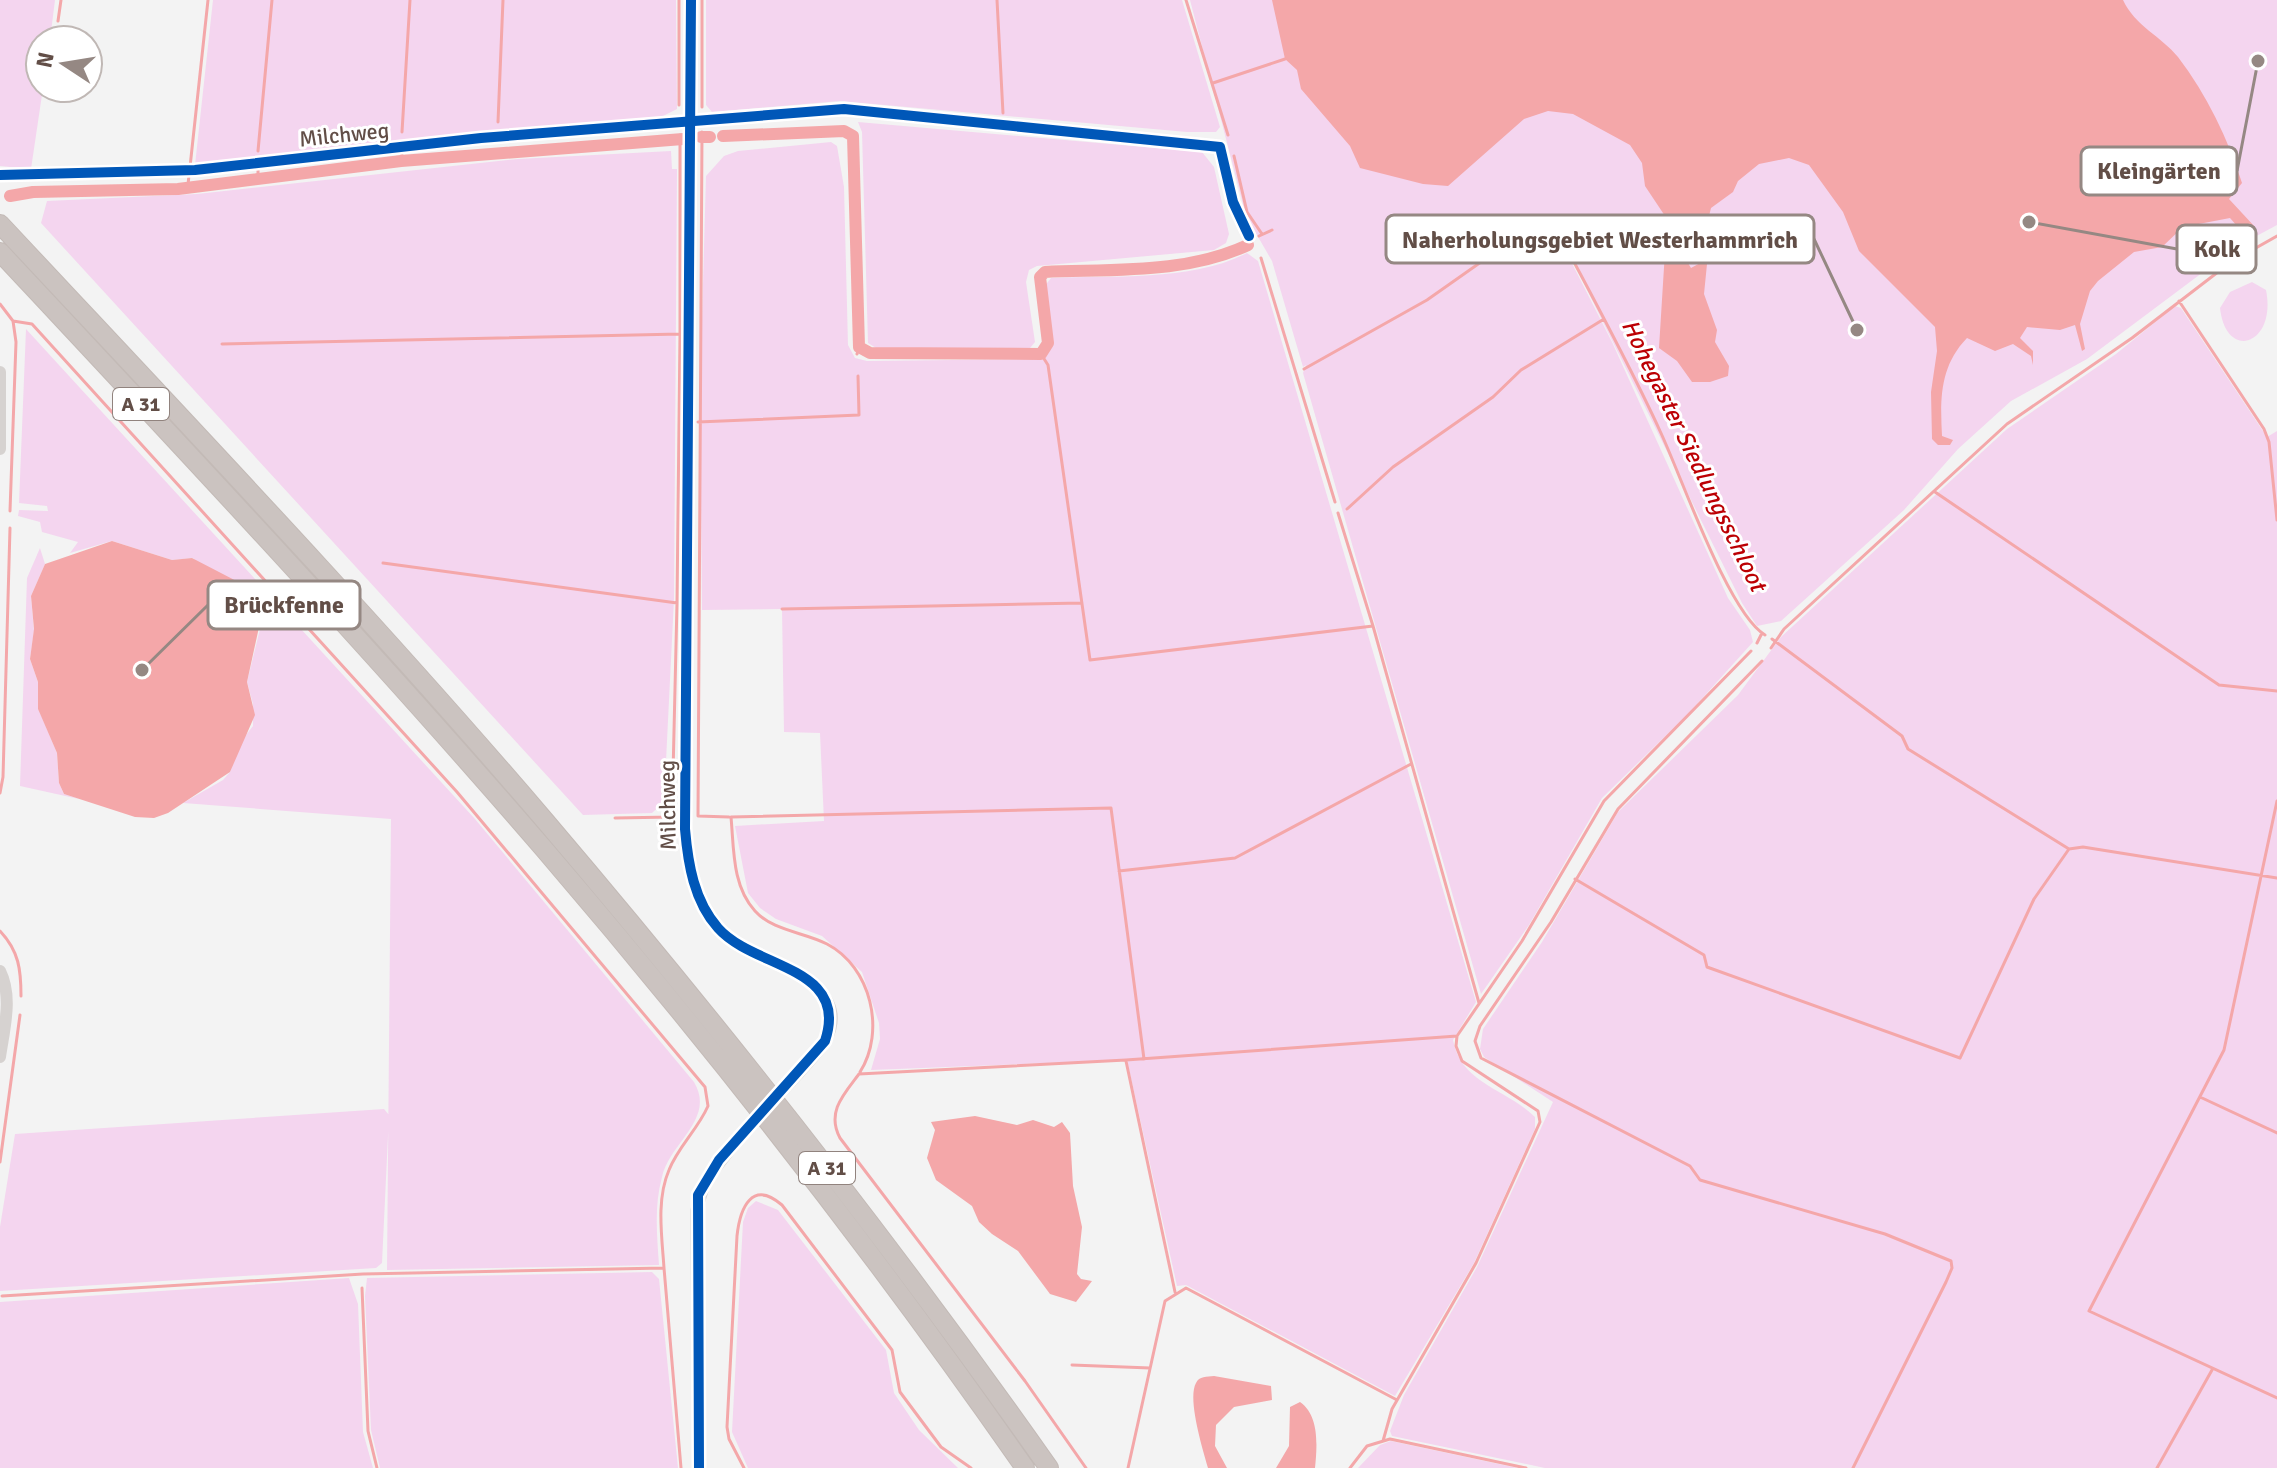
<svg xmlns="http://www.w3.org/2000/svg" width="2277" height="1468" font-family="Signika,sans-serif">
<style>
.green{fill:#f4d5ef}
.water{fill:#f4a7a9}
.lines{fill:none;stroke-linecap:round;stroke-linejoin:round}
.stream{stroke:#f4a7a9;stroke-width:3}
.canal{stroke:#f4a7a9;stroke-width:12}
.highway-casing{stroke:#c3bab6;stroke-width:20}
.minor{stroke:#d6d2d0;stroke-width:12}
.highway{stroke:#cbc3c0;stroke-width:18}
.minor-bridge{stroke:#d6d2d0;stroke-width:12}
.cycleway-casing{stroke:#fff;stroke-width:15}
.cycleway{stroke:#0057b8;stroke-width:10}
.labels{text-anchor:middle;stroke-width:6;stroke-linejoin:round;paint-order:stroke}
.shield{fill:#fff;stroke:#91837e;stroke-width:2}
.shield-label{font-size:20px;font-weight:bold;fill:#624e47}
.street-label{font-size:22px;fill:#624e47;stroke:#fff}
.water-label{font-size:24px;font-style:italic;fill:#bc0004;stroke:#fff}
.leader{fill:none;stroke:#958883;stroke-width:3}
.callout-dot{fill:#958883;stroke:#fff;stroke-width:3}
.callout{fill:#fff;stroke:#958883;stroke-width:3}
.callout-label{font-size:24px;text-anchor:middle;font-weight:bold;fill:#624e47}
</style>
<rect width="100%" height="100%" fill="#f3f3f3"/>
<path class="green" d="M 0,0 L 55,0 L 50,40 L 40,40 L 40,88 L 43,88 L 31,169 L 0,166 Z
M 213,0 L 676,0 L 677,109 L 659,118 L 393,141 L 195,165 Z
M 706,0 L 1182,0 L 1220,127 L 1216,132 L 1187,132 L 840,101 L 712,112 L 706,105 Z
M 1190,0 L 2277,0 L 2277,225 L 2238,246 L 2087,359 L 2011,401 L 1958,449 L 1904,510 L 1781,621 L 1757,626 L 1742,603 L 1551,217 L 1544,222 L 1552,224 L 1612,342 L 1728,598 L 1750,630 L 1753,642 L 1689,713 L 1602,798 L 1529,925 L 1481,994 L 1303,373 L 1306,365 L 1303,367 L 1272,261 L 1246,216 Z
M 858,122 L 1202,152 L 1214,167 L 1229,234 L 1226,243 L 1214,250 L 1037,266 L 1029,270 L 1026,282 L 1035,342 L 1030,348 L 876,348 L 868,343 L 862,132 Z
M 831,142 L 837,146 L 844,187 L 848,345 L 855,358 L 867,361 L 1041,359 L 1052,344 L 1044,287 L 1051,278 C 1112,275 1191,282 1247,253 L 1258,261 L 1476,1002 L 1453,1040 C 1461,1084 1507,1089 1535,1117 L 1535,1129 L 1474,1263 L 1395,1396 L 1186,1285 L 1177,1286 L 1127,1060 L 871,1070 L 880,1039 L 879,1023 L 862,972 L 822,936 L 776,919 L 760,908 L 748,893 L 735,826 L 824,821 L 820,733 L 784,732 L 782,609 L 702,610 L 700,392 L 706,176 L 724,156 L 738,151 Z
M 671,151 L 672,169 L 677,169 L 674,599 L 664,802 L 652,813 L 583,815 L 41,223 L 47,201 L 197,194 L 518,159 Z
M 2252,282 L 2266,290 C 2277,345 2226,362 2220,308 L 2230,292 Z
M 2175,306 L 2181,308 L 2267,437 L 2277,431 L 2277,1468 L 1545,1468 L 1392,1436 L 1390,1431 L 1404,1395 L 1477,1267 L 1553,1102 L 1484,1057 L 1480,1049 L 1483,1029 L 1542,942 L 1618,812 L 1738,695 L 1781,637 L 2007,429 L 2116,354 Z
M 26,329 L 475,819 L 694,1082 C 716,1119 670,1142 662,1177 C 654,1206 657,1235 659,1265 L 387,1270 L 391,819 L 183,803 L 223,780 L 230,772 L 242,740 L 253,726 L 253,704 L 247,682 L 260,629 L 193,558 L 172,560 L 112,541 L 70,553 L 78,542 L 42,532 L 40,522 L 18,516 L 19,510 L 48,511 L 47,506 L 19,503 Z
M 40,548 L 45,564 L 31,596 L 34,631 L 30,659 L 38,682 L 38,708 L 57,753 L 59,783 L 64,794 L 79,799 L 20,786 L 27,578 Z
M 384,1109 L 389,1115 L 382,1263 L 376,1268 L 0,1291 L 0,1227 L 15,1134 Z
M 756,1201 L 778,1210 L 886,1350 L 894,1393 L 919,1430 L 958,1468 L 748,1468 L 732,1432 L 743,1222 L 748,1208 Z
M 652,1272 L 659,1279 L 678,1468 L 380,1468 L 371,1430 L 365,1296 L 367,1278 Z
M 349,1278 L 358,1304 L 363,1432 L 373,1468 L 0,1468 L 0,1302 Z
M 1391,1441 L 1518,1468 L 1358,1468 L 1380,1445 Z"/>
<path class="water" d="M 1272,0 L 2123,0 C 2135,26 2161,36 2178,57 C 2207,95 2228,139 2242,183 L 2229,199 L 2255,227 L 2244,234 L 2230,218 L 2183,227 L 2162,247 L 2134,252 L 2098,281 L 2090,291 L 2080,324 L 2085,349 L 2082,351 L 2075,325 L 2060,330 L 2027,327 L 2020,338 L 2033,351 L 2033,365 L 2031,356 L 2013,344 L 1995,351 L 1967,338 C 1940,366 1940,398 1942,436 L 1953,440 L 1950,445 L 1938,445 L 1932,439 L 1931,392 L 1937,351 L 1935,327 L 1859,251 L 1843,212 L 1809,165 L 1789,158 L 1759,164 L 1738,181 L 1733,192 L 1711,208 L 1703,240 L 1688,250 L 1685,258 L 1691,268 L 1702,262 L 1707,264 L 1704,294 L 1717,330 L 1715,342 L 1729,366 L 1728,376 L 1710,382 L 1692,382 L 1677,361 L 1659,348 L 1667,219 L 1645,186 L 1642,163 L 1630,145 L 1573,114 L 1548,111 L 1524,119 L 1448,186 L 1423,184 L 1360,168 L 1350,146 L 1301,89 L 1297,70 L 1285,59 Z
M 112,541 L 172,560 L 192,558 L 246,586 L 261,618 L 247,682 L 255,715 L 230,772 L 168,813 L 154,818 L 135,817 L 64,794 L 59,783 L 57,753 L 38,709 L 38,682 L 30,659 L 34,629 L 31,596 L 45,564 Z
M 975,1116 L 1017,1125 L 1033,1120 L 1054,1127 L 1062,1122 L 1070,1133 L 1073,1186 L 1082,1227 L 1077,1274 L 1081,1279 L 1092,1281 L 1076,1302 L 1050,1294 L 1018,1251 L 992,1234 L 979,1222 L 972,1206 L 936,1180 L 927,1158 L 935,1130 L 931,1122 Z
M 1214,1376 L 1271,1386 L 1272,1400 L 1234,1407 L 1216,1425 L 1215,1446 L 1227,1468 L 1208,1468 C 1203,1450 1187,1399 1196,1383 C 1199,1376 1207,1377 1214,1376 Z
M 1300,1402 C 1320,1416 1317,1447 1315,1468 L 1276,1468 L 1289,1446 L 1290,1407 Z"/>
<g class="lines">
<path class="stream" d="M 679,0 L 679,105
M 997,0 L 1003,113
M 1186,0 L 1228,135
M 58,21 L 61,0
M 1213,83 L 1285,59
M 702,107 L 702,0
M 498,122 L 503,0
M 402,132 L 410,0
M 702,132 L 698,816 L 729,817
M 680,135 L 680,334
M 258,151 L 272,0
M 1234,156 L 1247,212 L 1262,234
M 401,161 L 402,153
M 190,167 L 208,0
M 258,178 L 258,170
M 188,185 L 189,175
M 1259,236 L 1272,230
M 1249,244 L 1250,248
M 1261,258 L 1335,502
M 2179,301 L 2264,429 L 2269,442 L 2277,520
M 0,304 L 13,321 L 16,342 L 10,511
M 13,321 L 32,324 L 457,792 L 705,1087 L 708,1106 C 698,1129 678,1147 669,1170 C 656,1200 662,1237 664,1268
M 222,344 L 680,334 L 677,603
M 857,354 L 859,347
M 1041,354 L 1048,365 L 1090,660 L 1373,626 L 1338,513
M 1304,369 L 1427,300 L 1545,217 L 1551,219 C 1588,289 1627,359 1660,431 C 1681,475 1728,613 1765,635
M 698,422 L 859,415 L 858,376
M 1935,492 L 2219,685 L 2277,691
M 1347,509 L 1393,467 L 1493,397 L 1521,370 L 1604,319
M 383,563 L 677,603 L 672,817 L 615,818
M 782,609 L 1082,603
M 1373,626 L 1479,1003
M 1772,639 L 1902,736 L 1908,749 L 2069,849 L 2083,847 L 2277,878
M 1757,643 L 1762,633
M 1771,648 L 1784,629 L 2007,424 L 2132,338 L 2231,262 L 2277,236
M 1762,661 L 1618,809 L 1551,922 L 1480,1026 L 1475,1041 L 1481,1058 L 1690,1166 L 1700,1180 L 1885,1234 L 1951,1261 L 1952,1268 L 1946,1282 L 1853,1468
M 0,793 L 3,777 L 10,528
M 2277,801 L 2224,1050 L 2089,1311 L 2277,1398
M 1119,871 L 1235,858 L 1411,764
M 1575,879 L 1704,955 L 1707,967 L 1960,1058 L 2034,899 L 2069,849
M 0,931 C 19,951 21,970 21,996
M 1126,1061 L 1175,1292
M 860,1072 C 886,1031 871,967 827,944 C 804,932 773,931 755,911 C 732,886 734,849 731,817 L 1111,808 L 1144,1059
M 2200,1097 L 2277,1133
M 0,1162 L 20,1015
M 362,1288 L 368,1431 L 377,1468
M 2,1296 L 363,1274 L 664,1268 L 681,1468
M 1072,1365 L 1150,1368
M 1383,1441 L 1392,1409 L 1476,1263 L 1540,1122 L 1538,1111 L 1462,1061 L 1456,1046 L 1457,1036 L 1522,941 L 1604,801 L 1751,651
M 744,1468 L 729,1439 L 727,1427 L 737,1236 C 740,1208 752,1179 782,1205 L 892,1350 L 900,1392 L 941,1447 L 971,1468
M 1086,1468 L 1025,1381 L 840,1138 C 826,1112 844,1094 859,1074 L 1126,1060 L 1457,1036
M 1128,1468 L 1165,1301 L 1186,1288 L 1397,1400
M 1350,1468 L 1367,1446 L 1390,1439 L 1526,1468
M 2157,1468 L 2212,1370"/>
<path class="canal" d="M 723,136 L 844,131 L 853,136 L 859,347 L 870,353 L 1041,354 L 1048,343 L 1040,277 L 1045,272 C 1113,269 1186,274 1248,245
M 701,137 L 710,137
M 10,196 L 33,192 L 178,189 L 401,161 L 683,139"/>
<defs>
<path id="highway" d="M 0,224 C 184,421 371,617 546,822 C 723,1030 892,1245 1049,1468
M 0,252 C 184,449 368,645 544,849 C 714,1047 876,1254 1025,1468"/>
</defs>
<use href="#highway" class="highway-casing"/>
<path class="minor" d="M 691,0 L 685,829 C 688,864 694,900 718,928 C 747,962 858,976 826,1040 C 819,1052 807,1063 798,1074
M 0,175 L 195,170 L 481,138 L 844,109 L 1220,147 L 1233,202 L 1249,236
M 0,372 L 0,449
M 0,971 C 13,997 4,1029 0,1057
M 699,1468 L 696,1211 L 706,1180 L 740,1137"/>
<use href="#highway" class="highway"/>
<path class="minor-bridge" d="M 740,1137 L 798,1074"/>
<defs>
<path id="cycleway" d="M 691,0 L 685,829 C 688,864 694,901 718,928 C 754,969 850,966 825,1041 L 719,1160 L 698,1195 L 699,1468
M 0,175 L 195,170 L 481,138 L 844,109 L 1220,147 L 1233,202 L 1249,236"/>
</defs>
<use href="#cycleway" class="cycleway-casing"/>
<use href="#cycleway" class="cycleway"/>
</g>
<g class="labels">
<g class="shield">
<rect x="113" y="388" width="56" height="32" rx="6"/>
<rect x="799" y="1152" width="56" height="32" rx="6"/>
</g>
<g class="shield-label">
<text x="141" y="411">A 31</text>
<text x="827" y="1175">A 31</text>
</g>
<g class="street-label">
<text transform="translate(344 134) rotate(-6)" y="8">Milchweg</text>
<text transform="translate(667 805) rotate(-91)" y="8">Milchweg</text>
</g>
<g class="water-label">
<text transform="translate(1694 455) rotate(64)" y="8">Hohegaster Siedlungsschloot</text>
</g>
</g>
<path class="leader" d="M2258 61L2237 171M1857 330L1814 239M2029 222L2177 249M142 670L208 605"/>
<g class="callout-dot">
<circle cx="2258" cy="61" r="8"/>
<circle cx="1857" cy="330" r="8"/>
<circle cx="2029" cy="222" r="8"/>
<circle cx="142" cy="670" r="8"/>
</g>
<g class="callout">
<rect x="2081" y="147" width="156" height="48" rx="8"/>
<rect x="1386" y="215" width="428" height="48" rx="8"/>
<rect x="2177" y="225" width="79" height="48" rx="8"/>
<rect x="208" y="581" width="152" height="48" rx="8"/>
</g>
<g class="callout-label">
<text x="2159" y="179">Kleingärten</text>
<text x="1600" y="248">Naherholungsgebiet Westerhammrich</text>
<text x="2217" y="257">Kolk</text>
<text x="284" y="613">Brückfenne</text>
</g>
<g transform="translate(64 64) rotate(282)"><circle r="38" fill="#ffffff" stroke="#c0b8b5" stroke-width="2"/>
<path d="M0-6L14 30L0 20L-14 30Z" fill="#958883"/>
<text y="-12" font-size="22" font-weight="bold" text-anchor="middle" fill="#624e47">N</text>
</g>
</svg>
